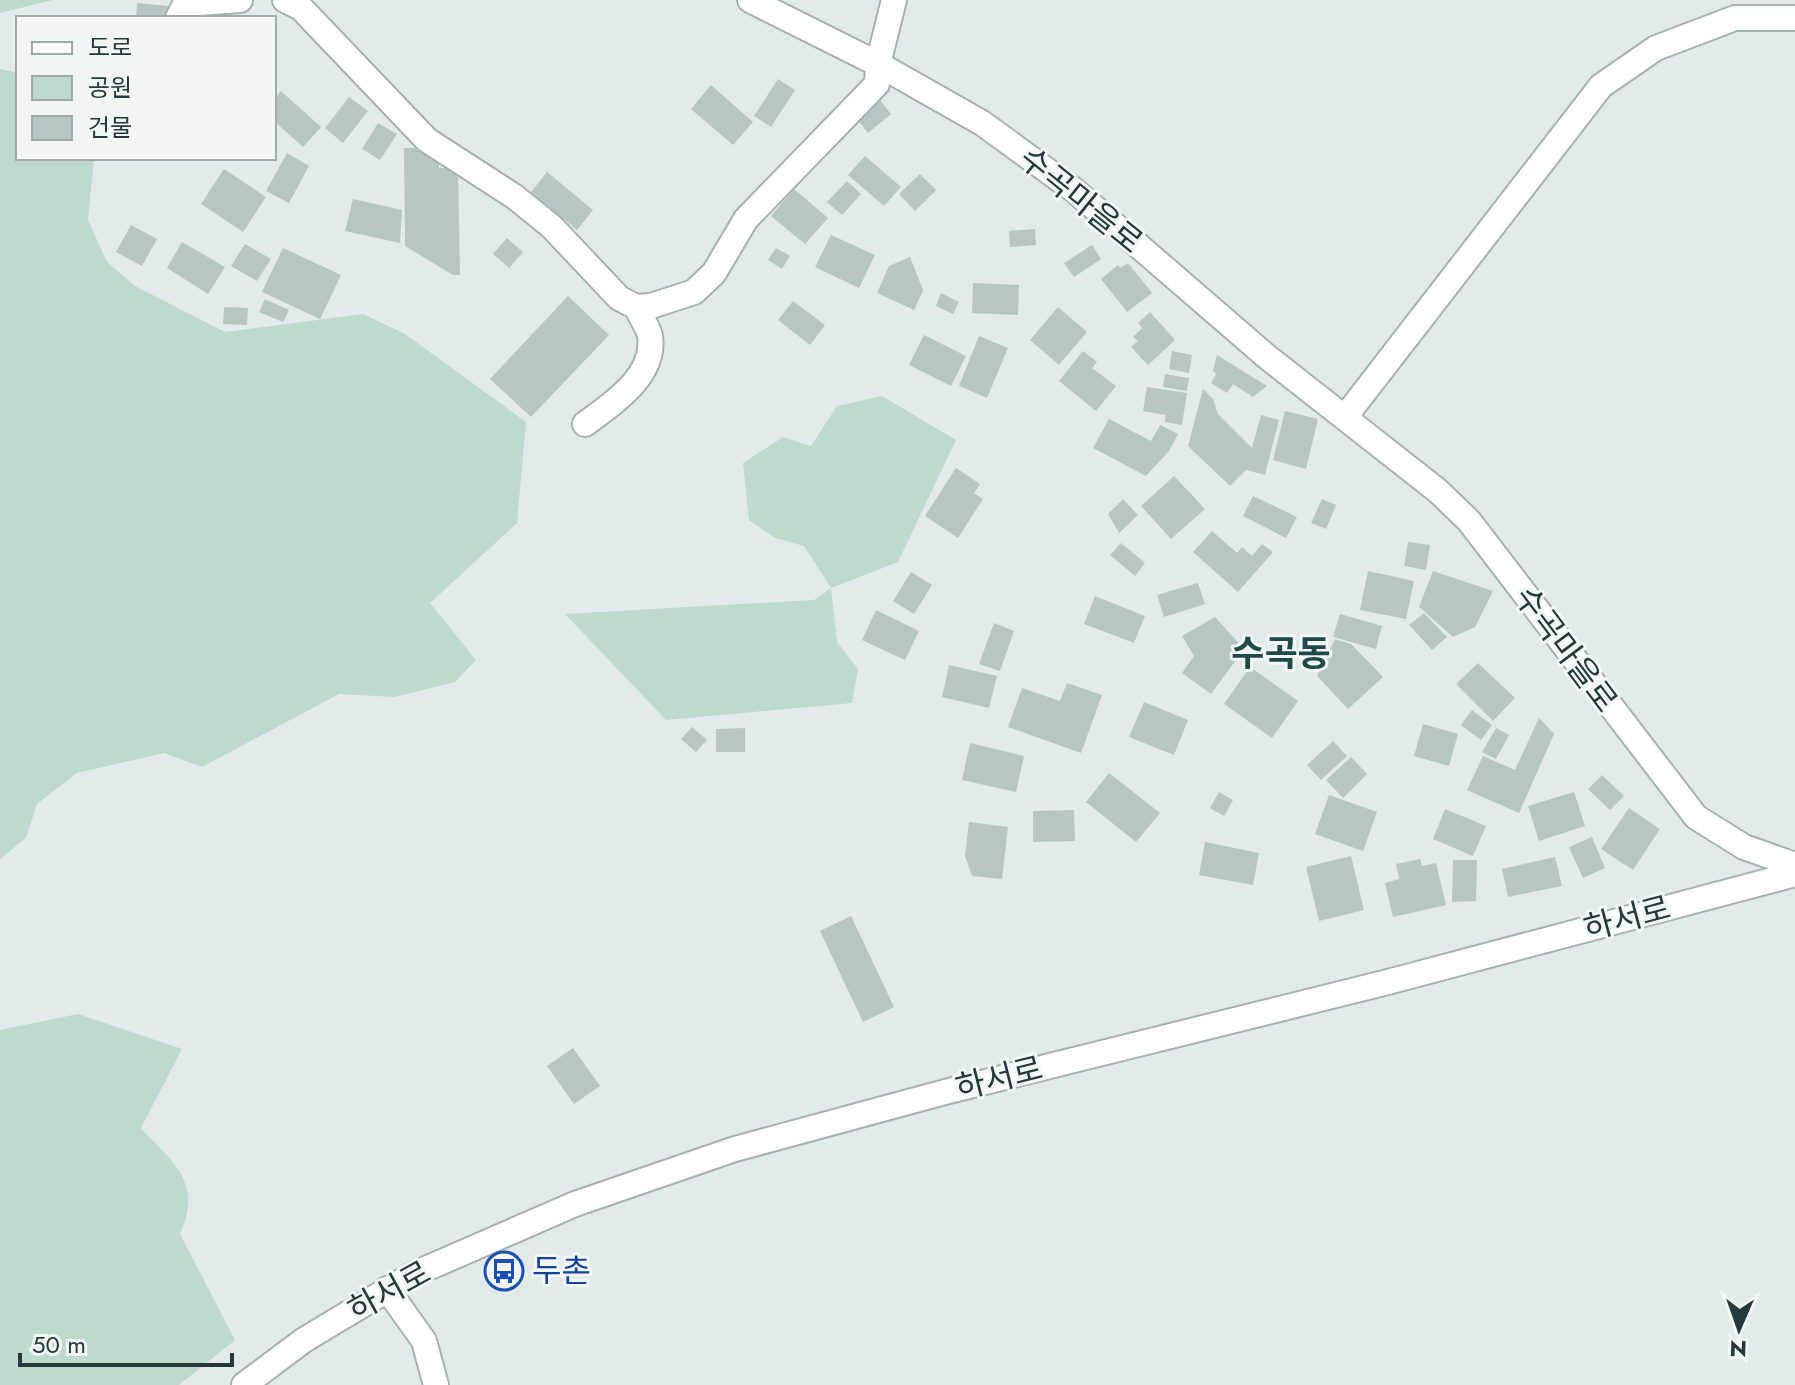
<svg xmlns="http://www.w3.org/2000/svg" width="1795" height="1385" font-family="Jost,'Noto Sans KR',sans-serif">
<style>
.green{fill:#bddacc}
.building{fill:#b7c5c3}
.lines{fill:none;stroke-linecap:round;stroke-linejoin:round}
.minor-casing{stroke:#a5b2b1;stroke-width:28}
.tertiary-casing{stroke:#a5b2b1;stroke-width:28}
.minor{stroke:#fff;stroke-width:24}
.tertiary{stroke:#fff;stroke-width:24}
.labels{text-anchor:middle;stroke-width:6;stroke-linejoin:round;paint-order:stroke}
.street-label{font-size:32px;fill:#243a3a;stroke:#f2f7f6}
.transit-label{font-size:32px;fill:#164399;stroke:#f2f7f6;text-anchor:start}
.quarter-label{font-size:36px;font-weight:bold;fill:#21494a;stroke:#f2f7f6}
</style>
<rect width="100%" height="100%" fill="#e2ebe9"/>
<path class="green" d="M 0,0 L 53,0 L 0,13 Z
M 0,69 L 18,73 L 18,158 L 94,158 L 88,220 L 107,262 L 135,286 L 225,332 L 363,314 L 405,334 L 526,422 L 517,523 L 430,603 L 476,660 L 455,682 L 395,697 L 339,694 L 202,767 L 164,753 L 77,773 L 37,804 L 26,838 L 0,859 Z
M 882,396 L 956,440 L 898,562 L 831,588 L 837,642 L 858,669 L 852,703 L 666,720 L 565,614 L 814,600 L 831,588 L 804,546 L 775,538 L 749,520 L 743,463 L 783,437 L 811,446 L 837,406 Z
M 78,1014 L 182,1049 L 141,1128 C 174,1164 203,1182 180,1234 L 235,1340 L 179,1385 L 0,1385 L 0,1030 Z"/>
<path class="building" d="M 137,3 L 168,6 L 167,18 L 136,18 Z
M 778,79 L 795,90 L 771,127 L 754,116 Z
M 711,85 L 753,122 L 733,145 L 691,109 Z
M 281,91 L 321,127 L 303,147 L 274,121 L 274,99 Z
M 349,97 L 368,111 L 343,143 L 325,128 Z
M 879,99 L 891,114 L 868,133 L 856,118 Z
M 378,123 L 397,134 L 380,160 L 362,149 Z
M 404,148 L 419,148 L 439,161 L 439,168 L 458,168 L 460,275 L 453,275 L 405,246 Z
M 287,153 L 309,166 L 289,203 L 266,191 Z
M 865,156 L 901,187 L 884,206 L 848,175 Z
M 224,169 L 266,197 L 243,232 L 201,204 Z
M 547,172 L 593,210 L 577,230 L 531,192 Z
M 920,174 L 936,190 L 915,211 L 899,194 Z
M 847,181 L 861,194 L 842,215 L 827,202 Z
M 794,189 L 828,218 L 805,244 L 771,216 Z
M 353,199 L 402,210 L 400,243 L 345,231 Z
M 131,225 L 157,239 L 142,266 L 116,252 Z
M 1035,229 L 1036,245 L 1010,247 L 1009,231 Z
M 831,235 L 875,255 L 859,288 L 815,267 Z
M 507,238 L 523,252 L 509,268 L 493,254 Z
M 182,242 L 225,267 L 208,294 L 167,268 Z
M 245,244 L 271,259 L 257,281 L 231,266 Z
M 1092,245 L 1101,259 L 1074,277 L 1064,263 Z
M 283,248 L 341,275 L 320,319 L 262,292 Z
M 776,248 L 790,256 L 782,269 L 768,260 Z
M 910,257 L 923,290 L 914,310 L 877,293 L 889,266 Z
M 1128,263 L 1152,293 L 1127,312 L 1101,279 L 1118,265 L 1120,268 Z
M 973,283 L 1019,285 L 1018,315 L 972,313 Z
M 941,293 L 959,302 L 953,314 L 936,306 Z
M 568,296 L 609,335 L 531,417 L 490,379 Z
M 265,299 L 289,310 L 283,322 L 259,312 Z
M 793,301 L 825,325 L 810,345 L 778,320 Z
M 224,307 L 248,308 L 247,325 L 223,324 Z
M 1058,307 L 1087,332 L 1059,365 L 1030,340 Z
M 1150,312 L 1175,340 L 1148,365 L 1131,347 L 1138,341 L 1133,337 L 1142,328 L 1138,323 Z
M 924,335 L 966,356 L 951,386 L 909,365 Z
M 979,336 L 1008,348 L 987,398 L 959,386 Z
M 1083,351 L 1097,362 L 1092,368 L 1116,386 L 1096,411 L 1059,381 Z
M 1172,351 L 1192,355 L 1189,373 L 1169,369 Z
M 1217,355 L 1267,386 L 1253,397 L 1233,384 L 1227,393 L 1211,383 L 1216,374 L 1213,371 Z
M 1165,374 L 1189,378 L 1187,391 L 1163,387 Z
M 1147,387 L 1187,393 L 1182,425 L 1165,422 L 1166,415 L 1143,411 Z
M 1203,389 L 1213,399 L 1218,414 L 1252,448 L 1261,415 L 1279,420 L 1265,475 L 1246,470 L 1230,486 L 1188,446 Z
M 1285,411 L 1318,419 L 1306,469 L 1273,460 Z
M 1109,419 L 1151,441 L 1160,425 L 1178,434 L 1169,451 L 1146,476 L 1093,448 Z
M 956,468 L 980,484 L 974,493 L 983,499 L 958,538 L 925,516 Z
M 1174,476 L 1205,509 L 1171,539 L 1141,506 Z
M 1253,496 L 1297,517 L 1286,538 L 1243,516 Z
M 1123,499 L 1138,515 L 1119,533 L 1108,514 Z
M 1322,499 L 1336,505 L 1326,529 L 1311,523 Z
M 1212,531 L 1237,553 L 1242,547 L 1252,556 L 1262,544 L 1273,552 L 1238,592 L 1193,552 Z
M 1408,542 L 1430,545 L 1426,570 L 1404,566 Z
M 1121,543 L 1145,563 L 1135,576 L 1110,555 Z
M 1368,571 L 1414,581 L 1406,619 L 1360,610 Z
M 1433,571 L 1493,591 L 1475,627 L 1453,637 L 1419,607 Z
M 911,572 L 932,585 L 914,614 L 893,601 Z
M 1198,583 L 1205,604 L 1164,617 L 1157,595 Z
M 1095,596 L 1145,616 L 1134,643 L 1084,624 Z
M 876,610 L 919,631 L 905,660 L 862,640 Z
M 1424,613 L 1447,637 L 1432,650 L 1409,625 Z
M 1340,614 L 1382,626 L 1376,649 L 1333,637 Z
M 1215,617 L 1244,649 L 1211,694 L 1182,673 L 1194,656 L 1182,636 Z
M 994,623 L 1014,631 L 1000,671 L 979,664 Z
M 1335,639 L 1351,644 L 1383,677 L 1348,709 L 1317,676 Z
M 1478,663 L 1515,698 L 1493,721 L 1456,684 Z
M 949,665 L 997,676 L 989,708 L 942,697 Z
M 1250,667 L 1298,701 L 1272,738 L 1224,704 Z
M 1067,683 L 1102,695 L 1081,753 L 1008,727 L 1022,688 L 1060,701 Z
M 1144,702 L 1188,720 L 1174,755 L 1129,737 Z
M 1472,710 L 1492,725 L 1481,740 L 1461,725 Z
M 1539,718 L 1554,734 L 1519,813 L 1467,790 L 1483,756 L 1515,770 Z
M 1423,724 L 1458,734 L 1449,766 L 1414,756 Z
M 692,727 L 707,740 L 696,752 L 681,739 Z
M 745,728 L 745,752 L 716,752 L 716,729 Z
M 1496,728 L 1509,735 L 1496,759 L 1482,752 Z
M 1333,741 L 1347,756 L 1321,780 L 1307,765 Z
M 970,743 L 1024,756 L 1016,792 L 962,780 Z
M 1351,757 L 1367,774 L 1343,798 L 1326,780 Z
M 1109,773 L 1160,813 L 1136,842 L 1086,802 Z
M 1602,775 L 1624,796 L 1610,810 L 1588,789 Z
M 1219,792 L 1233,800 L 1224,816 L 1210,808 Z
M 1574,792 L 1585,826 L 1539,841 L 1528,806 Z
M 1329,795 L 1377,812 L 1363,851 L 1315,834 Z
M 1629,808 L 1660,829 L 1633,870 L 1601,849 Z
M 1445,809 L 1486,826 L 1473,856 L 1433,839 Z
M 1074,810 L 1075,841 L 1033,842 L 1033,811 Z
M 969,822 L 1008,827 L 1002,879 L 972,876 L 965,856 Z
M 1592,837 L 1605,868 L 1583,878 L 1569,847 Z
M 1205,842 L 1259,853 L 1253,885 L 1199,875 Z
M 1351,856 L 1364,910 L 1319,921 L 1306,867 Z
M 1555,857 L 1562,886 L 1508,897 L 1502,869 Z
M 1420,859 L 1422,866 L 1436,863 L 1446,905 L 1393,917 L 1385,883 L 1399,879 L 1396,864 Z
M 1453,860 L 1477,860 L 1476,901 L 1452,902 Z
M 851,916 L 894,1007 L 863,1022 L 820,931 Z
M 573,1048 L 600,1086 L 574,1104 L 547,1066 Z"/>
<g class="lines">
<defs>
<path id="minor" d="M 285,0 L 301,8 L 427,140 L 515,197 L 552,227 L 619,298 L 636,307 L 651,306 L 694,292 L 714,273 L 746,219 L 877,84 L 878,64 L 894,0
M 178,18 L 185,4 L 240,0
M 1345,417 L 1601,86 L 1656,48 L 1735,18 L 1795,18
M 585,424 C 612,404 656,376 650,336 C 648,327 640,315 636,307
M 387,1289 L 424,1341 L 436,1385"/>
<path id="tertiary" d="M 750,0 L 878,64 L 982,123 L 1074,190 L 1266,356 L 1438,491 L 1469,521 L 1696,817 L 1744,847 L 1795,865
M 244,1385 L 304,1340 L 414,1274 L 575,1204 L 735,1149 L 945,1092 L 1384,983 L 1795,874"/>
</defs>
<use href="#minor" class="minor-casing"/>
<use href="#tertiary" class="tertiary-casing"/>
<use href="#minor" class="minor"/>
<use href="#tertiary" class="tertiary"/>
</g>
<defs>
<symbol id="bus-ring" viewBox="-11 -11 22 22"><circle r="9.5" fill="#f2f7f6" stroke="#1a4fb4" stroke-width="1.5"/><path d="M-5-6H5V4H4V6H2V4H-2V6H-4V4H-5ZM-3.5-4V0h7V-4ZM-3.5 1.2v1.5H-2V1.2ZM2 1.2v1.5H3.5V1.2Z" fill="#1a4fb4"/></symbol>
</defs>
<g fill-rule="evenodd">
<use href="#bus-ring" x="482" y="1249" width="44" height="44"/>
</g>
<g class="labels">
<g class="street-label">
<text transform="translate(1081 200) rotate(39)" y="11">수곡마을로</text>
<text transform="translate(1566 649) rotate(53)" y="11">수곡마을로</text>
<text transform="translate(1627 918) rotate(-15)" y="11">하서로</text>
<text transform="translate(999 1078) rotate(-14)" y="11">하서로</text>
<text transform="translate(389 1291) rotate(-29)" y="11">하서로</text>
</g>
<g class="transit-label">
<text x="532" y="1282">두촌</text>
</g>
<g class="quarter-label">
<text x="1281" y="666">수곡동</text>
</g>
</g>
<rect x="16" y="16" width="260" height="144" fill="#f2f7f6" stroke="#a0abab" stroke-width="2"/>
<rect x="32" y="42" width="40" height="12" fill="#ffffff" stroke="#a0abab" stroke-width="2"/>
<text x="88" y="56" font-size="24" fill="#243a3a">도로</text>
<rect x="32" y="76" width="40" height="24" fill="#bddacc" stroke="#a0abab" stroke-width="2"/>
<text x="88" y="96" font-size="24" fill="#243a3a">공원</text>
<rect x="32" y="116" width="40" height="24" fill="#b7c5c3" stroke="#a0abab" stroke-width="2"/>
<text x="88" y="136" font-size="24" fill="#243a3a">건물</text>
<g transform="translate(1739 1329) rotate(182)" stroke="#f2f7f6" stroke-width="6" paint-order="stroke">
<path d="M0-6L14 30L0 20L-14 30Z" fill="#243a3a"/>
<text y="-12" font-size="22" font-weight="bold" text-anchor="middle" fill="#243a3a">N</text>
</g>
<path d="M20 1353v12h212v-12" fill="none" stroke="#243a3a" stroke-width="4"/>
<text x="32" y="1353" font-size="24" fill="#243a3a" stroke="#f2f7f6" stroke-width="6" paint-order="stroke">50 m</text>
</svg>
